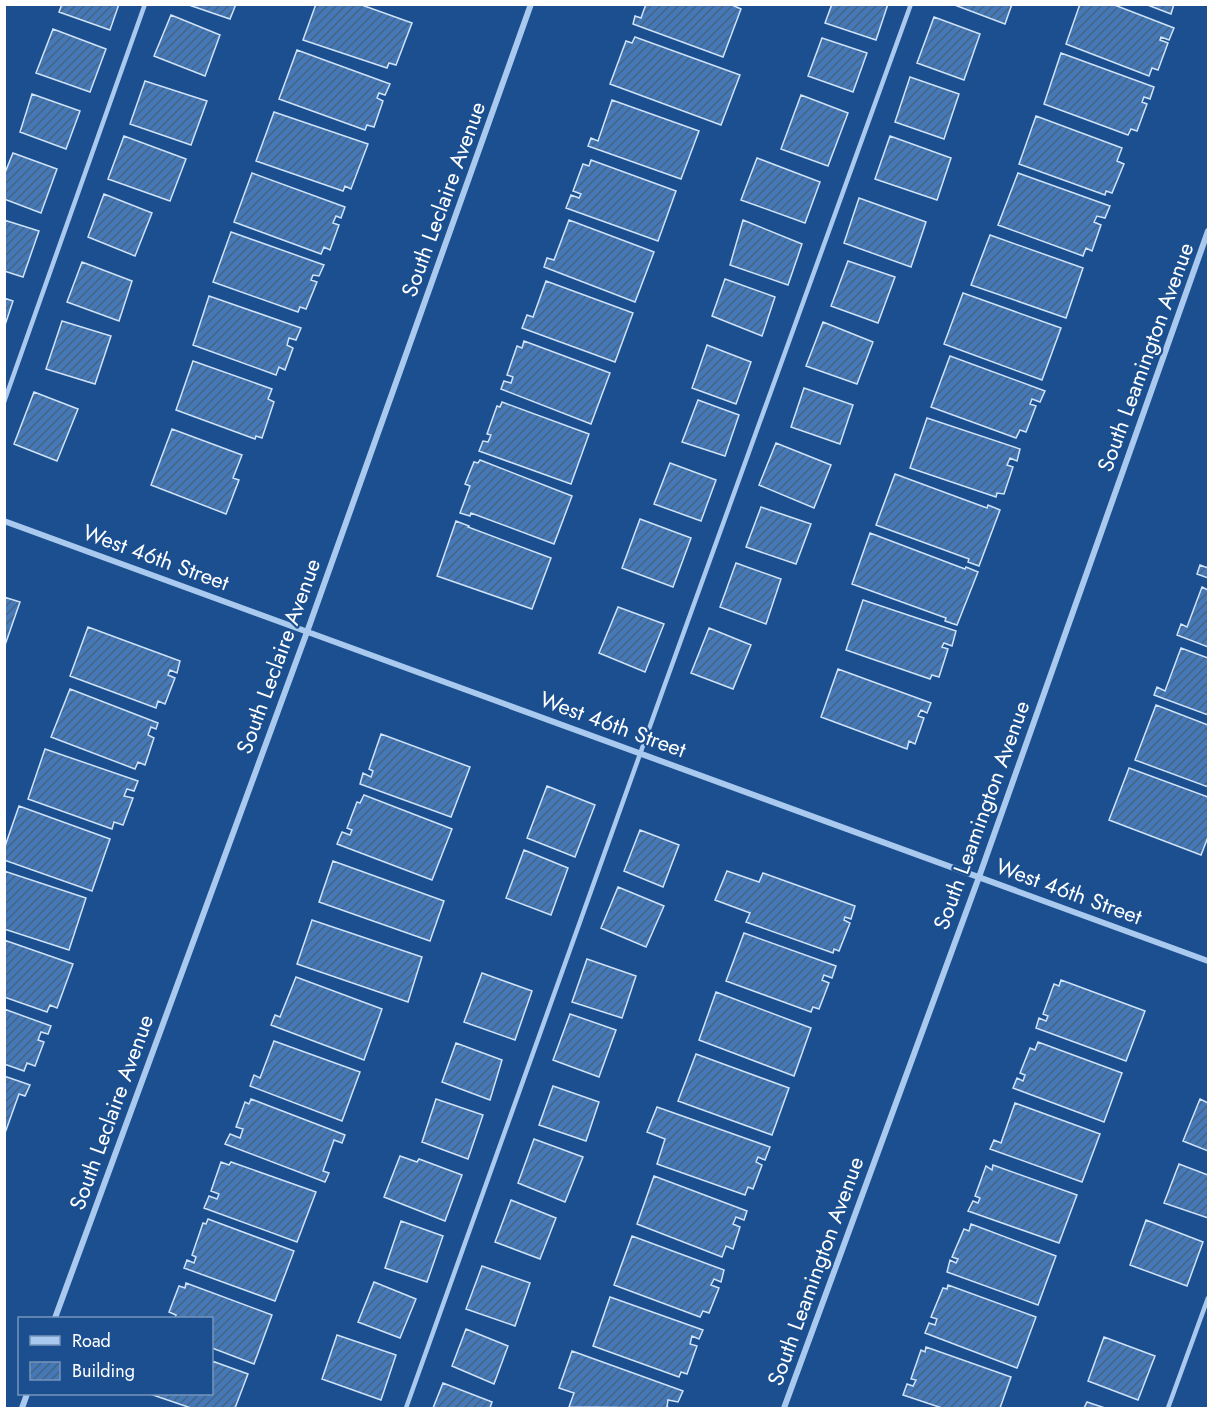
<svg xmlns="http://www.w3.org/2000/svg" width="1213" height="1413" font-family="Jost,sans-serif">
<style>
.building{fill:url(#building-hatch);stroke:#cfe3fa;stroke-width:1.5}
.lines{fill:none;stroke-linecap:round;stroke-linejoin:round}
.service{stroke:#a9c9ee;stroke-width:4.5}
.minor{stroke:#a9c9ee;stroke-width:6}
.labels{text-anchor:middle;stroke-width:4.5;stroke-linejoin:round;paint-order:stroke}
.street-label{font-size:22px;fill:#fff;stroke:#1b4f8f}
</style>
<defs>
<pattern id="building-hatch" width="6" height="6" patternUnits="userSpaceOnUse" patternTransform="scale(1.5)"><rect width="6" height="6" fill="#4478b7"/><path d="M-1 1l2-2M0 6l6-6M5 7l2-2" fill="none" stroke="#486282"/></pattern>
</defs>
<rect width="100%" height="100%" fill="#1b4f8f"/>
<path class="building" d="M 62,4 L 119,4 L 110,30 L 59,12 Z
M 186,4 L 236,4 L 230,19 Z
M 316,4 L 359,4 L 412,23 L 396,65 L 389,63 L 387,68 L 303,40 Z
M 646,4 L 730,4 L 741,9 L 723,57 L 633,24 L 635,16 L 641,18 Z
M 832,4 L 888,4 L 876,40 L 825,23 Z
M 952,4 L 1012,4 L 1005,24 Z
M 1080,4 L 1112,4 L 1174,28 L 1169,40 L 1161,37 L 1160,40 L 1168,43 L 1158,70 L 1152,68 L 1149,76 L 1066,44 Z
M 1145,4 L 1174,4 L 1171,14 Z
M 171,15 L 220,35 L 205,76 L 154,56 Z
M 934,17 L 980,34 L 964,80 L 917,63 Z
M 53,29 L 106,49 L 90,92 L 36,73 Z
M 635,37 L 740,75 L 721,125 L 610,84 L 626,41 L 632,43 Z
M 822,38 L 867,53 L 853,92 L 808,76 Z
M 297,50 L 390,84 L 385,95 L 379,93 L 377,98 L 383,101 L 374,127 L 367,125 L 365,130 L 279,99 Z
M 1061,53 L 1154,87 L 1150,99 L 1144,97 L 1142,102 L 1147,104 L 1137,131 L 1131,129 L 1128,135 L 1044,104 Z
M 910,77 L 959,94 L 944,139 L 895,122 Z
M 145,81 L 207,101 L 191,145 L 130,124 Z
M 32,94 L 80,111 L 66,149 L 20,132 Z
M 801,95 L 848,113 L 828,166 L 781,149 Z
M 612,100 L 699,131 L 681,179 L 588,146 L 591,138 L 598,141 Z
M 274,112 L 368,144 L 351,189 L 345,186 L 343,191 L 256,161 Z
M 1036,116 L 1122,148 L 1117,161 L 1124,164 L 1112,193 L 1106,191 L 1105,195 L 1019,164 Z
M 124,136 L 186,159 L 170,201 L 108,179 Z
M 890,136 L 951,158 L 937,200 L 875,179 Z
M 13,153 L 57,169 L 41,213 L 4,199 L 4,175 Z
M 757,158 L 820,182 L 805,223 L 741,200 Z
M 591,160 L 676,191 L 658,241 L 566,208 L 571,195 L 579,198 L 581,194 L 573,191 L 583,164 L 589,166 Z
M 252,173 L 345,207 L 341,218 L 336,216 L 333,223 L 339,225 L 330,250 L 324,247 L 321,254 L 234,222 Z
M 1018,173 L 1110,206 L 1105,218 L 1097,216 L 1094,222 L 1101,225 L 1092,251 L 1086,248 L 1083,256 L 998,225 Z
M 104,194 L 152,213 L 135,256 L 88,237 Z
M 859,198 L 926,222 L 911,267 L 844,243 Z
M 4,220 L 39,231 L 23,277 L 4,271 Z
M 569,220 L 654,252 L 635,302 L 544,267 L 547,258 L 554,260 Z
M 743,220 L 802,244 L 788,285 L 730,265 Z
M 231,232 L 324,265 L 319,276 L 313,275 L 311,280 L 317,282 L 306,309 L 300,307 L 298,312 L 213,282 Z
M 990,235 L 1083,268 L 1066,318 L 971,285 Z
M 848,261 L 895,277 L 878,323 L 831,306 Z
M 82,262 L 132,281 L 119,321 L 67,302 Z
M 725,279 L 775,297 L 762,336 L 712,316 Z
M 546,281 L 633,313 L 615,362 L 522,328 L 527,315 L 533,317 Z
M 963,293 L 1061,328 L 1042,380 L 944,344 Z
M 209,296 L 301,328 L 296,340 L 289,338 L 287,345 L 293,348 L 285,370 L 279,367 L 276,375 L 193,345 Z
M 4,298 L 13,301 L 4,328 Z
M 62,321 L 111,336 L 95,384 L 46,369 Z
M 823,322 L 873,342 L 857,384 L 806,366 Z
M 524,341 L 610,373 L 591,424 L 501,389 L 504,381 L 511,383 L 513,377 L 507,375 L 517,346 L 522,348 Z
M 707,345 L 751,362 L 736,404 L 692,388 Z
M 950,356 L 1045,391 L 1040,402 L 1032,399 L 1030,404 L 1036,406 L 1026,432 L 1020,430 L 1016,438 L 931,407 Z
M 193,361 L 272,389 L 268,399 L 274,402 L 262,438 L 256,436 L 255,439 L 176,410 Z
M 804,388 L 853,405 L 840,444 L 791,427 Z
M 34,392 L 78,409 L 57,461 L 14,444 Z
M 698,400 L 739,415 L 725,456 L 682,442 Z
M 502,402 L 589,434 L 571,484 L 479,451 L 483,441 L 488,442 L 491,435 L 487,434 L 497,406 L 500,407 Z
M 927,418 L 1020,449 L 1017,461 L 1010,458 L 1007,465 L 1013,467 L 1004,494 L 997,493 L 996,497 L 910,468 Z
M 172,429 L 242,455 L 233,478 L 239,480 L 226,514 L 151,485 Z
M 776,443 L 831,465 L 814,508 L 759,485 Z
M 480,460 L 572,496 L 554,544 L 471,513 L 470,516 L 460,513 L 470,486 L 465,484 L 474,462 L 478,463 Z
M 670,463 L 716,480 L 701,521 L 654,504 Z
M 895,474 L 987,508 L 988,505 L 1000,510 L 979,566 L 968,562 L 969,559 L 876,525 Z
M 761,507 L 811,524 L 796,564 L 746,547 Z
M 640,519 L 691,538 L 673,587 L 622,568 Z
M 456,521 L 469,526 L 468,527 L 551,558 L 532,609 L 437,576 Z
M 870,533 L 965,569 L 966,567 L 978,572 L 957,625 L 945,621 L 946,618 L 852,584 Z
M 736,563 L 781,579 L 766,624 L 720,607 Z
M 1200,565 L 1208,568 L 1208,578 L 1197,574 Z
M 1202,587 L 1208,590 L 1208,647 L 1177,635 L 1181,624 L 1187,627 Z
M 4,597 L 20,602 L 4,648 Z
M 863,600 L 956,631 L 952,646 L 944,643 L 942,647 L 948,649 L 939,677 L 932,675 L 930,679 L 846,650 Z
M 618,607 L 664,624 L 645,672 L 599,653 Z
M 88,627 L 180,661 L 177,673 L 170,670 L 168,675 L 175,678 L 165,704 L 158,701 L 156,708 L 70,676 Z
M 709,628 L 751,645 L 733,689 L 691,673 Z
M 1181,648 L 1208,658 L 1208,715 L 1154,695 L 1157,687 L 1165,691 Z
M 838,669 L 931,703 L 927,713 L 921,710 L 918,716 L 924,718 L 915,744 L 909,741 L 907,749 L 821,717 Z
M 70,689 L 158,723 L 156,729 L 151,727 L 148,735 L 154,738 L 145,765 L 138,762 L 135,769 L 51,737 Z
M 1156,705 L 1208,725 L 1208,787 L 1135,760 Z
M 381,734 L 470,767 L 451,817 L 360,784 L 363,773 L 371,777 L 373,771 L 369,769 Z
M 45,749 L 138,781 L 134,791 L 127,789 L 124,796 L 133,798 L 123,825 L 114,822 L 112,829 L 28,799 Z
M 1129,768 L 1208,797 L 1208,837 L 1201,855 L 1109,820 Z
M 547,786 L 595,805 L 575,857 L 527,838 Z
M 364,795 L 452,829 L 432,880 L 337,844 L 342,832 L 350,835 L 352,830 L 347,828 L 357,802 L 360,803 Z
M 19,806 L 110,839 L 92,891 L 4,860 L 4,849 Z
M 640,830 L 679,845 L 663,887 L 624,871 Z
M 524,850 L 568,868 L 551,915 L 506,898 Z
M 333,861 L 444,901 L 430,941 L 319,902 Z
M 4,871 L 86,898 L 69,950 L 4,929 Z
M 727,871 L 759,882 L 763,873 L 855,906 L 851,919 L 845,917 L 844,920 L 850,923 L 839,951 L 834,949 L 833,953 L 746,922 L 750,913 L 715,900 Z
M 618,887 L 664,906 L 646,947 L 601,928 Z
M 312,920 L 422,957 L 408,1002 L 297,964 Z
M 744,933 L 836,966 L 832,978 L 824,975 L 822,980 L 829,983 L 819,1009 L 813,1007 L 811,1012 L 726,981 Z
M 4,940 L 73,964 L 57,1008 L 50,1005 L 47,1012 L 4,997 Z
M 587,959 L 636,976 L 622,1018 L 572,1002 Z
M 482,973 L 532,991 L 515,1040 L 464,1022 Z
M 296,977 L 382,1009 L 364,1060 L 271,1025 L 275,1015 L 280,1017 Z
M 1061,980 L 1145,1011 L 1126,1061 L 1036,1028 L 1039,1018 L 1046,1021 L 1048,1016 L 1043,1014 L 1054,984 L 1059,986 Z
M 716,992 L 811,1028 L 794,1076 L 699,1040 Z
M 4,1009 L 51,1026 L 48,1034 L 41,1032 L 38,1040 L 44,1042 L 35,1066 L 27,1063 L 24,1071 L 4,1064 Z
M 570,1014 L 616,1030 L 599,1077 L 553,1060 Z
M 274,1041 L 360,1072 L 342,1121 L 250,1086 L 254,1075 L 260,1078 Z
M 1038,1042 L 1122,1073 L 1104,1122 L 1013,1088 L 1017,1078 L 1023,1081 L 1025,1075 L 1020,1073 L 1030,1048 L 1035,1050 Z
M 456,1043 L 502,1060 L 490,1100 L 442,1082 Z
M 696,1054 L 789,1088 L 772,1135 L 678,1101 Z
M 4,1076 L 30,1085 L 25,1096 L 19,1094 L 5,1133 Z
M 553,1086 L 599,1102 L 586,1141 L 539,1125 Z
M 251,1099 L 345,1135 L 342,1143 L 334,1140 L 323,1171 L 329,1173 L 325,1182 L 225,1144 L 230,1134 L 240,1138 L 243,1129 L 236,1127 L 245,1102 L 249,1104 Z
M 436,1099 L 483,1115 L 468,1159 L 422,1142 Z
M 1200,1099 L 1208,1103 L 1208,1151 L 1183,1141 Z
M 1015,1103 L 1100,1134 L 1082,1182 L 990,1149 L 994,1140 L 1001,1143 Z
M 657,1107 L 770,1147 L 765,1160 L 758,1157 L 756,1162 L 762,1165 L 753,1189 L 748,1187 L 745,1195 L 657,1164 L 665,1139 L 647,1132 Z
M 534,1139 L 583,1157 L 565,1202 L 518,1183 Z
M 400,1156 L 417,1162 L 419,1159 L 462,1175 L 445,1221 L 384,1197 Z
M 221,1162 L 229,1165 L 231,1162 L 316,1192 L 297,1242 L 204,1208 L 209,1196 L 217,1199 L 219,1194 L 211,1191 Z
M 1179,1164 L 1208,1175 L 1208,1218 L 1164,1203 Z
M 993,1165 L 1077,1195 L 1059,1243 L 968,1211 L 973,1201 L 978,1203 L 980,1198 L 975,1196 L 986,1166 L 992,1170 Z
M 654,1176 L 747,1211 L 744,1220 L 736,1217 L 733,1224 L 740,1227 L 733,1249 L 726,1246 L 722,1257 L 637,1224 Z
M 511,1200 L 556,1218 L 540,1259 L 495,1242 Z
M 208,1219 L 294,1251 L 275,1301 L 184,1268 L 187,1260 L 194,1263 L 196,1257 L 192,1255 L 203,1223 L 206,1224 Z
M 1146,1220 L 1203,1242 L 1187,1286 L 1130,1265 Z
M 401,1221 L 443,1236 L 427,1282 L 385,1268 Z
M 971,1224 L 1056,1256 L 1038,1305 L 947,1272 L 950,1260 L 956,1263 L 958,1259 L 952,1257 L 964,1229 L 969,1231 Z
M 632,1236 L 724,1270 L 721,1282 L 714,1279 L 711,1285 L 719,1288 L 709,1313 L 703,1311 L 700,1317 L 614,1285 Z
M 482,1266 L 530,1283 L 515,1326 L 466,1309 Z
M 374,1282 L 416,1299 L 400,1338 L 358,1322 Z
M 186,1283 L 272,1315 L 254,1364 L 212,1348 L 212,1318 L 175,1318 L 176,1315 L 169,1312 L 179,1286 L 185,1288 Z
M 948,1285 L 1036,1317 L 1017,1368 L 925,1333 L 929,1323 L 935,1325 L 937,1319 L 931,1317 L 943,1288 L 947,1289 Z
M 610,1297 L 703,1330 L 699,1339 L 692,1336 L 690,1344 L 697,1346 L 687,1374 L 681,1372 L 679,1377 L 593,1346 Z
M 466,1329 L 508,1346 L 494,1384 L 452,1366 Z
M 337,1335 L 396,1355 L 381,1400 L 322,1379 Z
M 1104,1337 L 1155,1356 L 1138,1400 L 1088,1381 Z
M 926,1347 L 1011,1377 L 1000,1408 L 942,1408 L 903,1395 L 907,1384 L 913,1386 L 916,1380 L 911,1379 L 921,1350 L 925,1352 Z
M 572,1351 L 683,1391 L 678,1402 L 668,1400 L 667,1407 L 670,1408 L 569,1407 L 574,1393 L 559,1388 Z
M 212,1361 L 248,1374 L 235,1408 L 191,1408 L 150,1394 L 212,1394 Z
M 443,1383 L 492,1402 L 490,1408 L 433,1408 Z
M 1087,1402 L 1105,1408 L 1084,1408 Z"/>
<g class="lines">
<path class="service" d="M 4,402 L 145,4
M 406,1408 L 664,687 L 911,4
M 1168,1408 L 1208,1298"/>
<path class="minor" d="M 4,521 L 1208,961
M 55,1318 L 307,632 L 531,4
M 22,1408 L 27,1394
M 784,1408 L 979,877 L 1208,231"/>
</g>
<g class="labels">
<g class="street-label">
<text transform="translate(443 199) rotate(-70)" y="8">South Leclaire Avenue</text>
<text transform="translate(1145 357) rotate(-70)" y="8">South Leamington Avenue</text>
<text transform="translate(156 557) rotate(20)" y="8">West 46th Street</text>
<text transform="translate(278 656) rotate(-70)" y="8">South Leclaire Avenue</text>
<text transform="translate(613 724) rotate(20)" y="8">West 46th Street</text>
<text transform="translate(981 815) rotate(-70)" y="8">South Leamington Avenue</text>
<text transform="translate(1069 891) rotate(20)" y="8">West 46th Street</text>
<text transform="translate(111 1112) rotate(-70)" y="8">South Leclaire Avenue</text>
<text transform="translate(815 1271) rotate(-70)" y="8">South Leamington Avenue</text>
</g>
</g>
<rect width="1213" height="1413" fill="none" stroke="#ffffff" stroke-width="12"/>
<rect x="18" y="1317" width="195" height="78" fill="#1b4f8f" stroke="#7695bc" stroke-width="1.5"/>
<rect x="30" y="1336" width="30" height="9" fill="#a9c9ee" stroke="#7695bc" stroke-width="1.5"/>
<text x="72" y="1347" font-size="18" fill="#ffffff">Road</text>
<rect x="30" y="1362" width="30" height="18" fill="url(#building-hatch)" stroke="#7695bc" stroke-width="1.5"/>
<text x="72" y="1377" font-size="18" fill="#ffffff">Building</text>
</svg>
